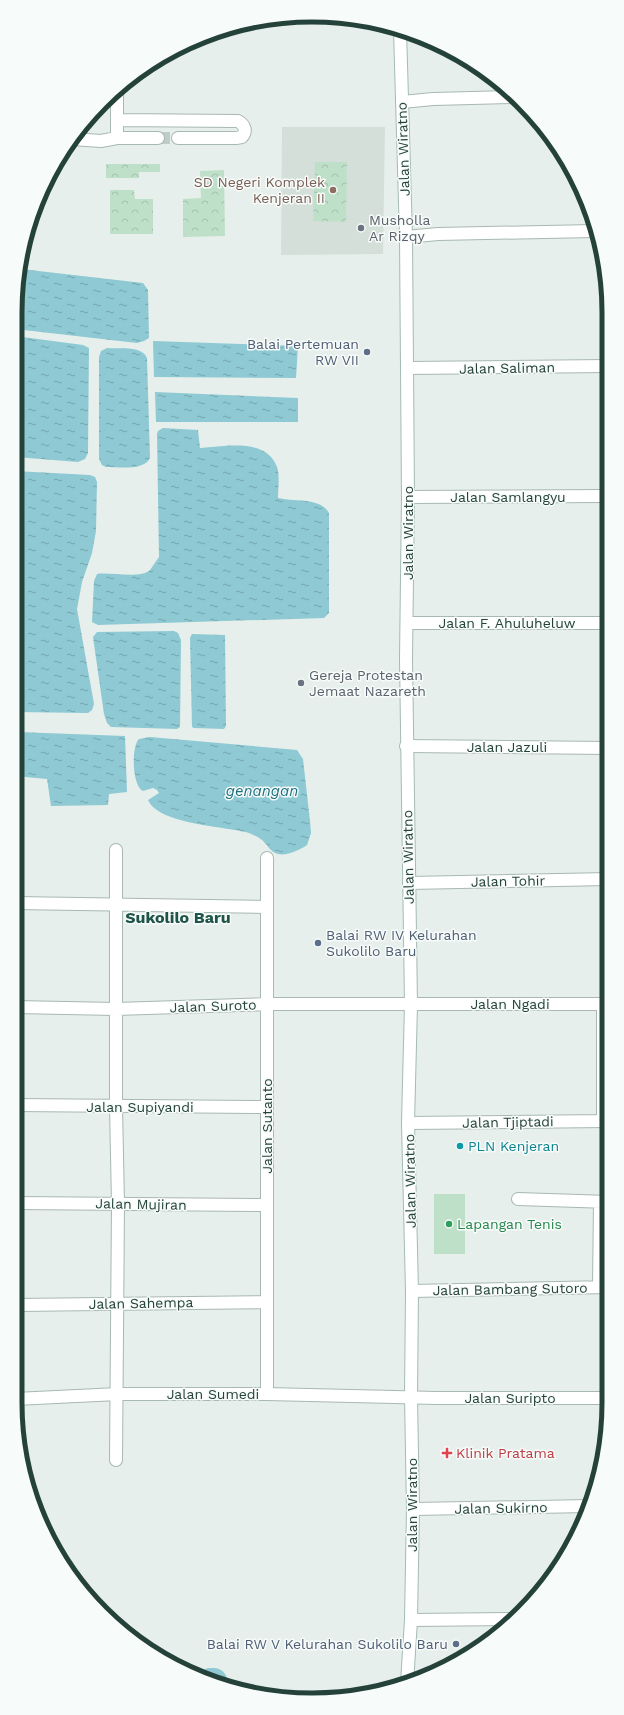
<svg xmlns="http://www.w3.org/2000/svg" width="624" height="1715" font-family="'Work Sans',sans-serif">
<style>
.built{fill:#d4dfda}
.park{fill:url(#park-crowns)}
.pitch{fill:#bfe0c8}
.water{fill:url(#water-ripples)}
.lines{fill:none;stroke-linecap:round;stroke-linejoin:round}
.river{stroke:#8ec9d4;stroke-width:26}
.minor-tunnel{stroke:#bfccc8;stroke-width:12;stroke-dasharray:12 6;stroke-linecap:butt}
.minor-casing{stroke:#a8b8b2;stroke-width:14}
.secondary-casing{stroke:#a4bbb3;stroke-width:14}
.minor{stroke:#fff;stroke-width:12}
.secondary{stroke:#fff;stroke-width:12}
.education-dot{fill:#8d6e63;stroke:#f7fbf9;stroke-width:1.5}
.worship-dot{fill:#6b7280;stroke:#f7fbf9;stroke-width:1.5}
.service-dot{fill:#5c6f8a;stroke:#f7fbf9;stroke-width:1.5}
.culture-dot{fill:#0f9aa8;stroke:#f7fbf9;stroke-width:1.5}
.leisure-dot{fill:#2e9e5b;stroke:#f7fbf9;stroke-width:1.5}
.health-dot{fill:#e0444e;stroke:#f7fbf9;stroke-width:1.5}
.labels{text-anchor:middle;stroke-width:3;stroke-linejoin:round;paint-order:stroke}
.street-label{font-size:14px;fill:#24423a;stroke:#f7fbf9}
.education-label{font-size:14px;fill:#785e54;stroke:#f7fbf9;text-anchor:end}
.worship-label{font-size:14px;fill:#5b616d;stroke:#f7fbf9;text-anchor:start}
.service-label{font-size:14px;fill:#4e5e75;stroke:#f7fbf9;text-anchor:end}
.culture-label{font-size:14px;fill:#0d838f;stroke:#f7fbf9;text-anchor:start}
.leisure-label{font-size:14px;fill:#27864d;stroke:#f7fbf9;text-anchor:start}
.health-label{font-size:14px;fill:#be3a42;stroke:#f7fbf9;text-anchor:start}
.water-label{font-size:15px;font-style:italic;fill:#1c6f80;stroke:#f7fbf9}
.quarter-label{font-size:16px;font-weight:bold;fill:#1f5548;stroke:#f7fbf9}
.rim{fill:none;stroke:#24423a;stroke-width:5}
</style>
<defs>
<pattern id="park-crowns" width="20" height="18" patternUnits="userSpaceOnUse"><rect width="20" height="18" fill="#bfe0c8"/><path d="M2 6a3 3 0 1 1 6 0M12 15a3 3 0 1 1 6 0" fill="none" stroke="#a4c1ad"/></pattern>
<pattern id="water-ripples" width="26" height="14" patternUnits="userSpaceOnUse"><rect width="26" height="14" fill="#8ec9d4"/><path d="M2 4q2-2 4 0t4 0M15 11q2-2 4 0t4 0" fill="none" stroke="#74a5ad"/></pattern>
</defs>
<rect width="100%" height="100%" fill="#e6efeb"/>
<path class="built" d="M 282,127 L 385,127 L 383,254 L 281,255 Z"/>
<path class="park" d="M 315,162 L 347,162 L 346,222 L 313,221 Z
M 106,164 L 160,164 L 160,172 L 139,172 L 139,178 L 106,178 Z
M 224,170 L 225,236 L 183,237 L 183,199 L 201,198 L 200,171 Z
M 110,190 L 134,190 L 135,199 L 153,199 L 153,234 L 110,234 Z"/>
<path class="pitch" d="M 434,1194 L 465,1194 L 465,1254 L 434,1254 Z"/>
<path class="water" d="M 21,269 L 143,283 L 148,290 L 149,338 L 144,341 L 137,343 L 15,329 L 15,312 Z
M 15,336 L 83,345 L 89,348 L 88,453 L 85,459 L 78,462 L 15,457 Z
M 153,341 L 298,346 L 296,378 L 154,377 Z
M 107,348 C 119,349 142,345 147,358 L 150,458 C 144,471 118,467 106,467 L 102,465 L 99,459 L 99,357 L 101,351 Z
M 155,392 L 298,398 L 298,422 L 156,422 Z
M 163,428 L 198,430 L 200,448 C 224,447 266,437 277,467 C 280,475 278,489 278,498 C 294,502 320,497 329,513 L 329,613 L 324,618 L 98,625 L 92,622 L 94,581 L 97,574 C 110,572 141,579 150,570 C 153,566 156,561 159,557 L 157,434 L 158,431 Z
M 15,471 L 90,475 L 95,477 L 97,482 L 96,531 L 92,553 L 82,582 L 77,609 L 94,704 L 92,710 L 88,713 L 15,712 Z
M 174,631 L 178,633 L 181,640 L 180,727 L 177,729 L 111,727 L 107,723 L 104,714 L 93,637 L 97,632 Z
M 192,634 L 225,635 L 226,726 L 224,729 L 194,728 L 192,727 L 190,638 Z
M 18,732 L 125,736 L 127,792 L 109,794 L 108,805 L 51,806 L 47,779 L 25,777 L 22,775 L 21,755 L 15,755 L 15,734 Z
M 150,737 L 297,750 L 303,759 L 310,821 L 311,833 L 307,845 C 300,850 287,856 278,854 C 270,852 268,845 262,840 C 259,837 253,835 249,833 C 226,826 159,825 148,800 L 159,793 L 157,790 L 153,788 L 143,791 C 132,786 131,747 139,739 Z"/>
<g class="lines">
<path class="river" d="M 210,1681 L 214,1681"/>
<path class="minor-tunnel" d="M 158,138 L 178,138"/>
<defs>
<path id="minor" d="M 402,102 L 433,99 L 513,97
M 117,120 L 238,121 C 245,125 247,131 242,137 L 236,138 L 178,138
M 117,138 L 158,138
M 72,139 L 101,141 L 117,138 L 117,88
M 406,237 L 438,234 L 594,231
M 407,368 L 607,366
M 408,497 L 607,496
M 407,623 L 607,623
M 406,746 L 608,748
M 116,850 L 116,1107 L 118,1204 L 116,1460
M 409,883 L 608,879
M 15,903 L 267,907
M 15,1007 L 116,1009 L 268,1004 L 608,1004
M 15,1105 L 266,1107
M 603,1121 L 603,1004
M 408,1123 L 608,1121
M 518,1199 L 609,1202
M 15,1203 L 267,1205
M 599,1287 L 600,1202
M 412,1291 L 609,1287
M 15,1305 L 267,1302
M 267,1394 L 267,858
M 15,1399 L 118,1394 L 267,1394 L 436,1398 L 609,1398
M 413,1509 L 589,1506
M 411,1620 L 510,1619"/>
<path id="secondary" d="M 400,30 L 406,237 L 408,497 L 406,659 L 411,1004 L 408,1123 L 412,1291 L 411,1397 L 413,1509 L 411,1620 L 407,1683"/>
</defs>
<use href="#minor" class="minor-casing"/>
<use href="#secondary" class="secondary-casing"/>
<use href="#minor" class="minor"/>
<use href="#secondary" class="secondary"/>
</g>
<circle class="education-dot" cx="333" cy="190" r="4"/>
<g class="worship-dot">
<circle cx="361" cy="228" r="4"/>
<circle cx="301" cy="683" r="4"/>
</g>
<g class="service-dot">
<circle cx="367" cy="352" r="4"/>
<circle cx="318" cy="943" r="4"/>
<circle cx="456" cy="1644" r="4"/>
</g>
<circle class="culture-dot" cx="460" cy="1146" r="4"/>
<circle class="leisure-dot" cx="449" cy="1224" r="4"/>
<path class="health-dot" d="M445 1447h4v4h4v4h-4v4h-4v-4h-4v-4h4z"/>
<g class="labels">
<g class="street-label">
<text transform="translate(403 149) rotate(-92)" y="5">Jalan Wiratno</text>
<text transform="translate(507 368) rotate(-1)" y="5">Jalan Saliman</text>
<text x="508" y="502">Jalan Samlangyu</text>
<text transform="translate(408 533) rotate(-90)" y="5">Jalan Wiratno</text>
<text x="507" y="628">Jalan F. Ahuluheluw</text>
<text x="507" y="752">Jalan Jazuli</text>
<text transform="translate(408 857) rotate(-91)" y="5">Jalan Wiratno</text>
<text transform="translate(508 881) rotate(-1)" y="5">Jalan Tohir</text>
<text x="510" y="1009">Jalan Ngadi</text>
<text transform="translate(213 1006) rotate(-2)" y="5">Jalan Suroto</text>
<text x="140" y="1112">Jalan Supiyandi</text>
<text transform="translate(508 1122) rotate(-1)" y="5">Jalan Tjiptadi</text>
<text transform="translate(267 1126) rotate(-90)" y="5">Jalan Sutanto</text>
<text transform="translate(410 1181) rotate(-91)" y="5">Jalan Wiratno</text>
<text transform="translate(141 1204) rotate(1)" y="5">Jalan Mujiran</text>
<text transform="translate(510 1289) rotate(-1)" y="5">Jalan Bambang Sutoro</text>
<text transform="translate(141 1303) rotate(-1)" y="5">Jalan Sahempa</text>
<text x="213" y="1399">Jalan Sumedi</text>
<text x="510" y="1403">Jalan Suripto</text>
<text transform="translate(412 1505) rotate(-90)" y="5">Jalan Wiratno</text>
<text transform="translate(501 1508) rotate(-1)" y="5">Jalan Sukirno</text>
</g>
<g class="education-label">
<text x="325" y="187">SD Negeri Komplek<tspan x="325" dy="16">Kenjeran II</tspan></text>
</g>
<g class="worship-label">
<text x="369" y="225">Musholla<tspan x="369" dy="16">Ar Rizqy</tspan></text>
<text x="309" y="680">Gereja Protestan<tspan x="309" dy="16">Jemaat Nazareth</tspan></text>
</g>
<g class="service-label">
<text x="359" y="349">Balai Pertemuan<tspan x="359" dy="16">RW VII</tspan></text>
<text x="326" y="940" text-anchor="start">Balai RW IV Kelurahan<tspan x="326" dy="16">Sukolilo Baru</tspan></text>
<text x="448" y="1649">Balai RW V Kelurahan Sukolilo Baru</text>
</g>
<g class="culture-label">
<text x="468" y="1151">PLN Kenjeran</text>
</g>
<g class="leisure-label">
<text x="457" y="1229">Lapangan Tenis</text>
</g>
<g class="health-label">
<text x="456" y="1458">Klinik Pratama</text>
</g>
<g class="water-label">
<text x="262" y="796">genangan</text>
</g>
<g class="quarter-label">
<text x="178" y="923">Sukolilo Baru</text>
</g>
</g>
<path d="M0 0H624V1715H0ZM312 22H312A290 290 0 0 1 602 312V1403A290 290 0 0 1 312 1693H312A290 290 0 0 1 22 1403V312A290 290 0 0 1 312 22Z" fill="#f7fbf9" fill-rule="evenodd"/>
<path class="rim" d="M312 22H312A290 290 0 0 1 602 312V1403A290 290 0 0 1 312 1693H312A290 290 0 0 1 22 1403V312A290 290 0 0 1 312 22Z"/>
</svg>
